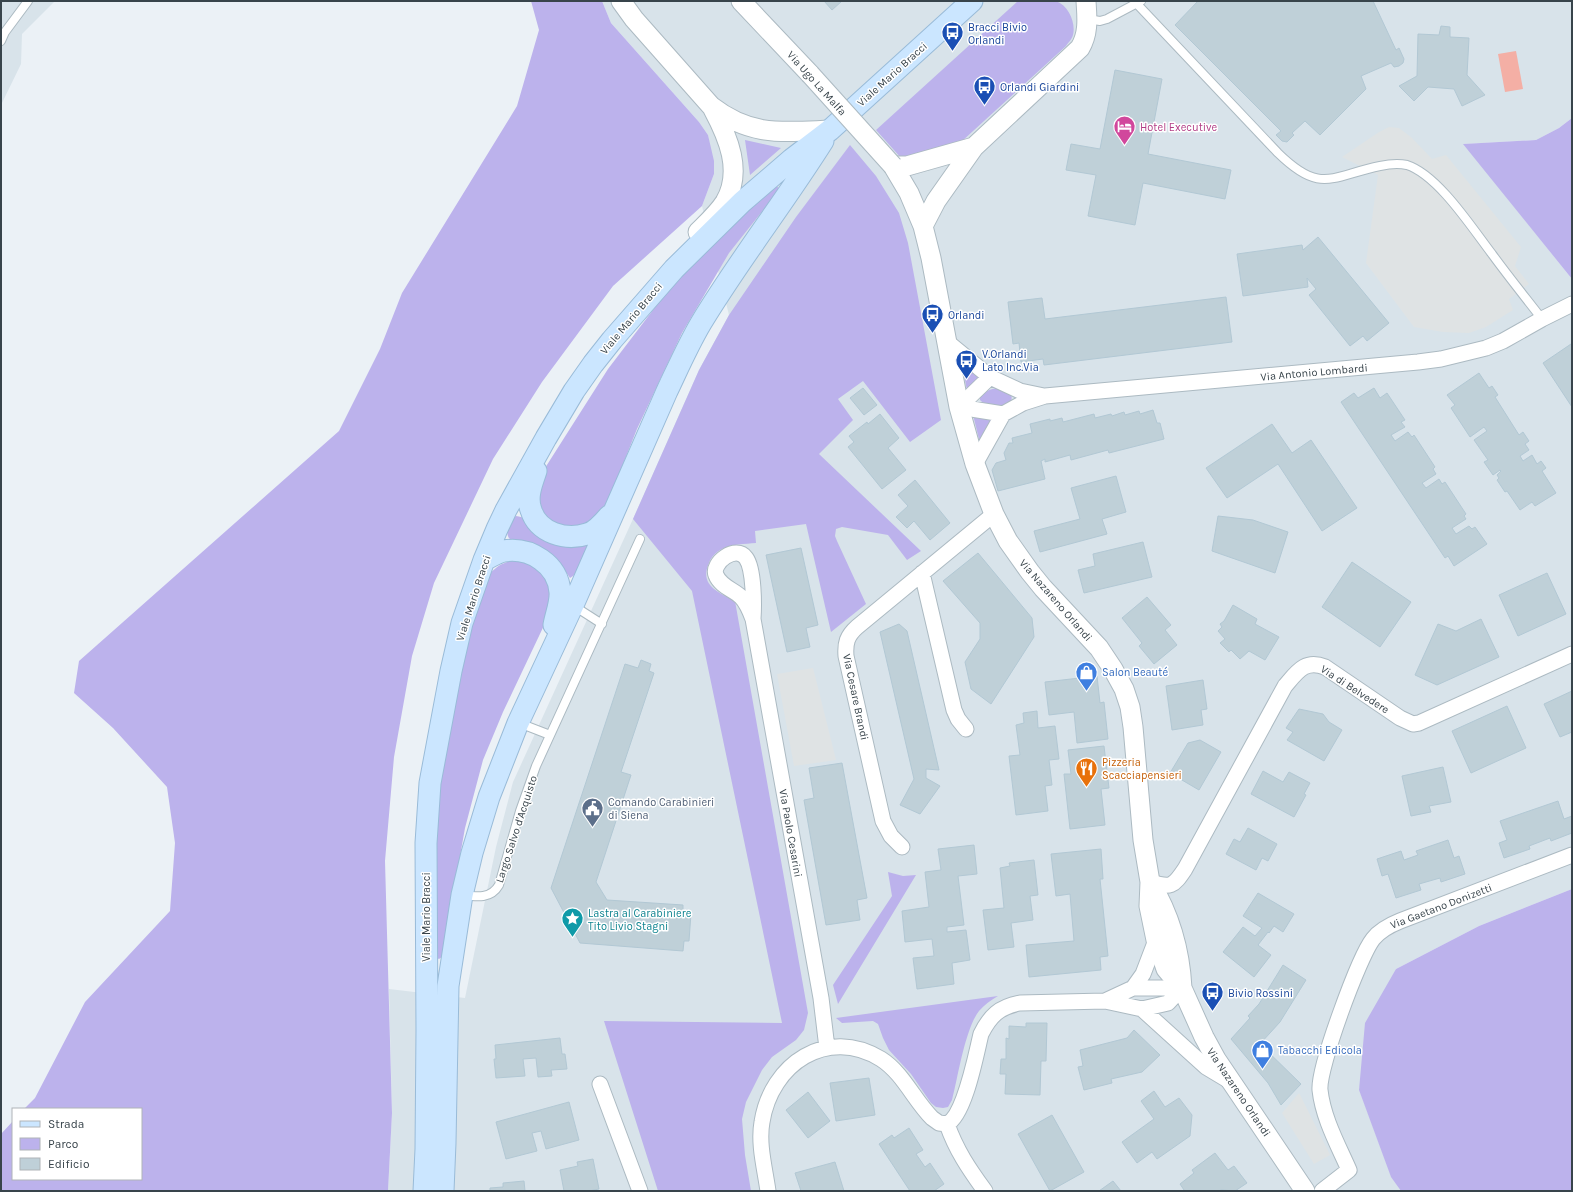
<svg xmlns="http://www.w3.org/2000/svg" width="1573" height="1192" font-family="Karla,sans-serif">
<style>
.residential{fill:#d8e3ea}
.green{fill:#bcb2ec}
.parking{fill:#dfe3e4}
.water{fill:#f4afa5}
.building{fill:#bfd0d8;stroke:#b2c8d4}
.lines{fill:none;stroke-linecap:round;stroke-linejoin:round}
.service-casing{stroke:#acbac2;stroke-width:10}
.minor-casing{stroke:#acbac2;stroke-width:17}
.tertiary-casing{stroke:#acbac2;stroke-width:21}
.secondary-casing{stroke:#99bbd8;stroke-width:23}
.service{stroke:#fff;stroke-width:8}
.minor{stroke:#fff;stroke-width:15}
.tertiary{stroke:#fff;stroke-width:19}
.secondary{stroke:#cbe6ff;stroke-width:21}
.tertiary-bridge-casing{stroke:#acbac2;stroke-width:21;stroke-linecap:butt}
.tertiary-bridge{stroke:#fff;stroke-width:19}
.labels{text-anchor:middle;stroke-width:3;stroke-linejoin:round;paint-order:stroke}
.transit-label{font-size:11px;fill:#164399;stroke:#fff;text-anchor:start}
.street-label{font-size:11px;fill:#38444b;stroke:#fff}
.hotel-label{font-size:11px;fill:#b23c85;stroke:#fff;text-anchor:start}
.shop-label{font-size:11px;fill:#366cbe;stroke:#fff;text-anchor:start}
.food-label{font-size:11px;fill:#c56008;stroke:#fff;text-anchor:start}
.service-label{font-size:11px;fill:#4e5e75;stroke:#fff;text-anchor:start}
.culture-label{font-size:11px;fill:#0d838f;stroke:#fff;text-anchor:start}
</style>
<rect width="100%" height="100%" fill="#ebf1f6"/>
<path class="residential" d="M 1,1 L 55,1 L 22,34 L 21,64 L 1,105 Z
M 602,1 L 1572,1 L 1572,118 L 1559,128 L 1536,140 L 1464,144 L 1572,279 L 1572,889 L 1479,926 L 1396,969 L 1359,1089 L 1391,1176 L 1401,1191 L 388,1191 L 392,1113 L 389,989 L 465,998 L 496,847 L 513,782 L 633,519 L 699,370 L 729,315 L 702,206 L 714,174 L 708,135 L 699,122 L 611,23 Z"/>
<path class="green" d="M 531,1 L 602,1 L 611,23 L 699,122 L 708,135 L 714,161 L 714,174 L 702,206 L 613,286 L 542,382 L 493,459 L 434,583 L 412,656 L 394,757 L 385,861 L 392,1113 L 388,1191 L 1,1191 L 1,1134 L 13,1121 L 13,1179 L 141,1179 L 141,1109 L 24,1109 L 35,1098 L 85,1002 L 170,911 L 175,843 L 167,787 L 113,728 L 74,693 L 79,661 L 339,431 L 380,349 L 402,293 L 517,106 L 539,30 Z
M 1018,1 C 1027,1 1050,0 1056,1 C 1069,6 1076,23 1073,35 C 1072,39 1068,43 1066,46 L 961,142 L 902,159 L 876,130 Z
M 1572,118 L 1572,279 L 1463,144 L 1536,140 L 1559,128 Z
M 745,140 L 781,148 L 750,175 Z
M 850,145 L 876,176 L 899,213 L 908,243 L 941,420 L 910,442 L 863,381 L 838,399 L 853,420 L 819,454 L 921,551 L 907,560 L 888,535 L 842,527 L 836,529 L 835,536 L 837,541 L 866,604 L 831,632 L 806,524 L 755,531 L 756,543 C 745,544 731,544 722,549 C 716,552 711,557 709,563 C 699,585 718,592 735,601 L 808,1013 L 804,1030 L 796,1040 L 772,1057 L 762,1070 L 746,1102 L 742,1119 L 745,1155 L 751,1191 L 658,1191 L 604,1021 L 782,1023 L 692,591 L 633,519 L 699,370 L 729,315 L 796,217 Z
M 774,184 L 780,189 L 729,253 L 682,333 L 637,429 L 604,512 L 578,530 L 550,522 L 539,506 L 538,492 L 545,468 L 608,369 L 679,276 Z
M 962,363 L 979,378 L 967,391 Z
M 998,388 L 1010,392 C 1019,410 989,410 980,400 L 980,397 C 985,391 990,389 998,388 Z
M 973,415 L 992,420 L 980,443 Z
M 516,516 C 532,517 540,540 556,545 C 566,548 577,546 587,545 L 589,546 L 576,574 L 570,578 L 560,563 L 551,555 L 512,541 C 503,535 508,521 516,516 Z
M 516,560 L 532,562 L 551,581 L 548,617 L 503,712 L 483,760 L 465,828 L 442,957 L 439,959 L 435,957 L 433,879 L 439,779 L 463,656 L 487,577 C 496,566 503,562 516,560 Z
M 888,872 L 903,876 L 916,875 L 838,1004 L 833,985 L 892,896 Z
M 1572,889 L 1572,1191 L 1401,1191 L 1391,1177 L 1359,1090 L 1365,1023 L 1396,969 L 1479,926 Z
M 998,996 C 991,1000 984,1005 979,1011 C 965,1029 958,1077 952,1100 L 948,1107 L 943,1108 L 936,1107 L 931,1103 L 911,1074 L 889,1050 L 883,1038 L 878,1024 L 873,1021 L 842,1023 L 836,1018 Z"/>
<path class="parking" d="M 1389,127 L 1399,128 L 1412,138 L 1432,159 L 1446,155 L 1521,247 L 1515,266 L 1529,284 L 1509,299 L 1513,310 L 1486,327 L 1469,333 L 1443,332 L 1414,327 L 1366,263 L 1378,175 L 1342,157 L 1379,132 Z
M 813,668 L 836,760 L 794,766 L 777,674 Z
M 1299,1093 L 1330,1155 L 1314,1164 L 1282,1113 Z"/>
<path class="water" d="M 1516,51 L 1523,89 L 1505,92 L 1498,54 Z"/>
<path class="building" d="M 824,1 L 842,1 L 832,10 Z
M 1198,1 L 1373,1 L 1396,50 L 1399,48 L 1404,59 L 1403,63 L 1399,66 L 1394,67 L 1391,63 L 1361,76 L 1366,89 L 1320,135 L 1305,121 L 1292,133 L 1294,135 L 1287,142 L 1282,141 L 1276,135 L 1281,131 L 1175,25 Z
M 1441,26 L 1450,27 L 1450,37 L 1469,38 L 1467,75 L 1485,95 L 1462,106 L 1454,89 L 1428,87 L 1414,101 L 1399,86 L 1417,76 L 1418,34 L 1439,35 Z
M 1115,70 L 1162,79 L 1148,154 L 1231,170 L 1225,199 L 1143,183 L 1135,225 L 1088,216 L 1096,175 L 1066,170 L 1071,144 L 1100,149 Z
M 1318,237 L 1389,323 L 1367,341 L 1363,336 L 1350,346 L 1309,295 L 1316,289 L 1307,278 L 1308,287 L 1243,296 L 1237,254 L 1302,245 L 1303,250 Z
M 1226,297 L 1232,342 L 1044,365 L 1043,359 L 1021,362 L 1019,343 L 1013,344 L 1008,302 L 1042,298 L 1045,319 Z
M 1571,344 L 1572,345 L 1572,407 L 1543,363 Z
M 1479,373 L 1489,388 L 1492,386 L 1498,395 L 1495,397 L 1519,435 L 1523,432 L 1529,441 L 1525,444 L 1529,450 L 1520,456 L 1523,461 L 1532,455 L 1537,464 L 1541,461 L 1546,468 L 1542,471 L 1556,493 L 1535,506 L 1532,502 L 1520,510 L 1507,491 L 1505,492 L 1497,480 L 1499,478 L 1497,475 L 1501,471 L 1500,470 L 1493,475 L 1484,462 L 1488,460 L 1474,440 L 1487,431 L 1484,427 L 1470,437 L 1451,408 L 1455,405 L 1447,395 Z
M 863,388 L 877,405 L 864,415 L 850,398 Z
M 1374,388 L 1380,398 L 1387,393 L 1405,420 L 1401,422 L 1405,427 L 1391,435 L 1395,441 L 1408,432 L 1412,437 L 1414,435 L 1435,467 L 1433,469 L 1436,474 L 1422,483 L 1426,488 L 1439,479 L 1442,484 L 1445,482 L 1466,514 L 1464,516 L 1466,519 L 1452,528 L 1456,534 L 1469,526 L 1472,529 L 1475,527 L 1487,544 L 1454,566 L 1448,556 L 1445,558 L 1341,402 L 1354,393 L 1358,398 Z
M 1153,410 L 1157,423 L 1160,423 L 1164,439 L 1109,453 L 1108,450 L 1071,460 L 1070,455 L 1045,462 L 1045,459 L 1041,461 L 1045,479 L 998,491 L 992,470 L 996,463 L 1006,460 L 1004,453 L 1009,443 L 1013,443 L 1012,438 L 1032,433 L 1030,424 L 1050,419 L 1050,421 L 1062,418 L 1063,422 L 1094,414 L 1095,418 L 1111,414 L 1112,416 L 1124,412 L 1125,415 L 1139,411 L 1140,414 Z
M 880,414 L 899,438 L 888,448 L 906,470 L 882,489 L 848,447 L 854,442 L 849,436 L 867,422 L 868,424 Z
M 1272,424 L 1292,453 L 1311,440 L 1357,508 L 1322,531 L 1278,464 L 1227,498 L 1206,468 Z
M 1116,476 L 1126,512 L 1102,519 L 1107,534 L 1040,552 L 1034,531 L 1080,519 L 1071,488 Z
M 915,480 L 950,523 L 930,540 L 914,521 L 907,528 L 896,517 L 908,506 L 898,495 Z
M 1218,516 L 1253,520 L 1288,532 L 1275,573 L 1212,551 Z
M 1143,542 L 1152,577 L 1084,593 L 1078,570 L 1095,566 L 1093,554 Z
M 801,548 L 818,625 L 806,628 L 810,647 L 787,652 L 766,555 Z
M 978,553 L 1032,618 L 1034,637 L 991,704 L 971,689 L 965,662 L 980,639 L 980,623 L 943,581 Z
M 1352,562 L 1411,602 L 1380,647 L 1322,607 Z
M 1547,573 L 1566,614 L 1518,636 L 1499,595 Z
M 1147,597 L 1171,625 L 1165,630 L 1177,645 L 1154,664 L 1139,646 L 1142,643 L 1122,618 Z
M 1233,605 L 1257,619 L 1255,624 L 1279,637 L 1265,660 L 1249,651 L 1240,659 L 1231,650 L 1229,652 L 1220,643 L 1225,639 L 1218,631 L 1222,627 L 1220,624 L 1224,621 Z
M 1481,619 L 1499,657 L 1437,685 L 1415,675 L 1438,624 L 1456,631 Z
M 899,624 L 907,631 L 939,770 L 926,769 L 926,778 L 940,786 L 920,814 L 900,805 L 914,779 L 880,632 Z
M 641,660 L 651,664 L 649,671 L 654,673 L 621,772 L 631,775 L 596,882 L 607,900 L 683,905 L 683,913 L 691,913 L 689,941 L 684,941 L 683,951 L 580,943 L 551,888 L 625,664 L 638,668 Z
M 1097,676 L 1100,703 L 1104,702 L 1108,739 L 1077,743 L 1074,712 L 1049,715 L 1045,682 Z
M 1203,680 L 1207,709 L 1201,710 L 1203,725 L 1172,730 L 1166,686 Z
M 1572,691 L 1572,732 L 1560,737 L 1544,704 Z
M 1507,706 L 1526,748 L 1471,773 L 1452,731 Z
M 1299,709 L 1323,714 L 1329,722 L 1342,730 L 1324,761 L 1287,740 L 1293,732 L 1286,728 Z
M 1037,711 L 1038,728 L 1055,726 L 1059,759 L 1049,760 L 1052,785 L 1045,786 L 1048,811 L 1016,815 L 1009,756 L 1020,755 L 1016,725 L 1024,723 L 1023,713 Z
M 1200,740 L 1221,752 L 1199,790 L 1170,773 L 1188,743 Z
M 1104,746 L 1109,788 L 1101,789 L 1105,825 L 1070,829 L 1064,774 L 1071,774 L 1068,750 Z
M 842,763 L 867,898 L 857,900 L 860,920 L 826,925 L 804,800 L 814,798 L 809,768 Z
M 1443,767 L 1451,802 L 1429,806 L 1431,812 L 1411,816 L 1402,776 Z
M 1263,771 L 1283,782 L 1289,772 L 1310,783 L 1304,794 L 1306,795 L 1294,817 L 1251,794 Z
M 1558,801 L 1564,819 L 1572,816 L 1572,833 L 1551,841 L 1550,838 L 1529,846 L 1530,849 L 1504,858 L 1499,843 L 1507,840 L 1500,821 Z
M 1248,828 L 1277,844 L 1268,861 L 1262,858 L 1256,870 L 1226,854 L 1234,839 L 1240,842 Z
M 1448,840 L 1454,858 L 1459,856 L 1465,874 L 1441,882 L 1440,878 L 1419,884 L 1421,890 L 1396,898 L 1388,874 L 1382,876 L 1377,859 L 1401,851 L 1404,860 L 1418,855 L 1416,851 Z
M 974,845 L 977,874 L 958,876 L 964,925 L 947,927 L 947,932 L 966,930 L 970,960 L 952,963 L 954,984 L 917,989 L 913,958 L 934,956 L 932,939 L 905,942 L 902,911 L 929,907 L 925,872 L 941,870 L 938,849 Z
M 1101,849 L 1103,879 L 1100,879 L 1108,956 L 1100,957 L 1101,970 L 1029,977 L 1026,945 L 1074,941 L 1070,894 L 1056,896 L 1051,854 Z
M 1034,860 L 1038,895 L 1030,896 L 1033,920 L 1011,923 L 1014,947 L 988,950 L 983,910 L 1004,908 L 1000,868 L 1010,866 L 1009,863 Z
M 1258,893 L 1294,914 L 1283,932 L 1274,926 L 1269,933 L 1268,932 L 1258,945 L 1271,955 L 1254,977 L 1223,952 L 1243,927 L 1255,936 L 1262,928 L 1243,916 Z
M 1283,965 L 1306,980 L 1280,1022 L 1260,1044 L 1301,1084 L 1281,1105 L 1268,1083 L 1231,1039 L 1250,1018 L 1248,1016 L 1259,1004 Z
M 1026,1023 L 1047,1023 L 1046,1061 L 1041,1061 L 1040,1095 L 1005,1094 L 1006,1074 L 1000,1074 L 1001,1059 L 1006,1059 L 1006,1038 L 1009,1039 L 1009,1026 L 1026,1027 Z
M 1134,1030 L 1160,1055 L 1142,1072 L 1111,1079 L 1112,1083 L 1084,1090 L 1078,1067 L 1083,1066 L 1080,1050 L 1127,1038 Z
M 560,1038 L 562,1054 L 565,1054 L 567,1069 L 551,1070 L 552,1076 L 538,1077 L 536,1058 L 523,1059 L 525,1076 L 496,1078 L 494,1059 L 496,1059 L 495,1045 Z
M 869,1078 L 875,1115 L 836,1121 L 830,1083 Z
M 1154,1091 L 1165,1107 L 1179,1098 L 1192,1115 L 1190,1136 L 1157,1159 L 1152,1152 L 1137,1163 L 1122,1142 L 1154,1119 L 1141,1101 Z
M 808,1092 L 830,1121 L 808,1138 L 786,1110 Z
M 569,1102 L 579,1140 L 546,1149 L 541,1131 L 532,1133 L 537,1151 L 506,1159 L 496,1122 Z
M 1052,1115 L 1084,1172 L 1050,1191 L 1018,1134 Z
M 909,1128 L 923,1150 L 916,1154 L 925,1167 L 930,1163 L 944,1184 L 934,1191 L 910,1191 L 879,1144 L 892,1135 L 894,1138 Z
M 1215,1153 L 1228,1170 L 1234,1166 L 1247,1183 L 1235,1191 L 1221,1190 L 1219,1191 L 1182,1191 L 1184,1190 L 1180,1184 L 1194,1173 L 1192,1170 Z
M 593,1159 L 599,1189 L 589,1191 L 564,1191 L 560,1170 L 578,1166 L 577,1162 Z
M 835,1162 L 844,1191 L 801,1191 L 795,1173 Z
M 524,1181 L 525,1191 L 490,1191 L 490,1188 L 503,1187 L 503,1183 Z
M 1113,1181 L 1121,1191 L 1099,1191 Z"/>
<g class="lines">
<defs>
<path id="service" d="M 1137,4 L 1278,153 C 1321,195 1331,176 1380,166 C 1389,164 1398,163 1407,165 C 1438,175 1472,228 1492,254 C 1508,276 1525,297 1542,319
M 1087,19 L 1100,21 L 1107,19 L 1141,1
M 1,41 L 5,32 L 28,1
M 574,606 L 602,624
M 519,723 L 550,735
M 463,895 C 477,897 491,899 499,885 L 520,811 L 536,766 L 640,539"/>
<path id="minor" d="M 945,340 L 990,377 L 1020,391 L 1044,396
M 959,407 L 1003,414
M 959,407 L 990,377
M 975,464 L 1003,414 L 1023,403 L 1045,396 L 1418,362 L 1441,359 L 1486,348 L 1503,341 L 1542,319 L 1572,304
M 922,573 L 954,710 L 958,719 L 966,729
M 753,619 C 750,611 747,603 741,597 C 734,590 720,586 716,575 C 711,563 736,544 746,558 C 754,569 754,605 753,619 L 821,998 L 827,1048
M 902,847 L 891,836 L 883,821 L 846,656 C 845,643 847,636 857,627 L 994,514
M 1150,882 C 1171,888 1173,887 1185,869 L 1285,686 C 1297,672 1305,659 1325,667 L 1400,718 L 1413,724 L 1419,723 L 1572,654
M 1133,988 L 1143,974 L 1156,940
M 1105,1001 L 1133,988 L 1182,988
M 1142,1009 L 1168,1003 L 1182,988
M 600,1084 L 640,1191
M 947,1124 C 965,1115 976,1054 981,1034 C 990,1016 999,1007 1020,1003 L 1105,1001 L 1142,1009 L 1206,1067 L 1231,1082
M 947,1124 C 956,1150 969,1169 985,1191
M 768,1191 C 765,1169 758,1144 762,1122 C 771,1064 827,1026 881,1059 C 903,1073 914,1100 932,1118 L 939,1123 L 947,1124
M 1322,1191 L 1349,1170 C 1338,1145 1323,1118 1320,1090 C 1318,1068 1359,957 1373,939 C 1380,930 1390,925 1400,921 L 1572,855"/>
<path id="tertiary" d="M 621,1 L 634,19 L 711,106 C 751,137 782,132 830,130
M 741,1 L 810,74
M 893,166 L 909,193 L 923,226 L 931,258 L 959,407 L 975,464 L 994,514 L 1008,541 L 1030,572 L 1043,588 L 1099,648 L 1113,669 L 1124,689 L 1130,707 L 1133,727 L 1143,840 L 1150,882 L 1149,906 L 1156,940 L 1166,969 L 1182,988 L 1204,1037 L 1216,1059 L 1305,1191
M 893,166 L 907,166 L 974,147
M 923,226 L 936,201 L 974,147 L 1080,48 C 1089,33 1087,17 1086,1
M 698,232 C 707,223 718,213 725,202 C 743,171 728,137 713,109
M 1150,882 C 1170,915 1180,949 1182,988"/>
<path id="secondary" d="M 536,471 C 532,483 526,497 531,510 C 538,533 566,541 587,534 C 595,532 603,523 609,516
M 484,560 C 491,557 497,552 504,551 C 530,547 558,564 560,592 C 561,602 556,614 554,625
M 424,1191 L 426,1149 L 427,1030 L 426,843 L 430,783 L 451,671 L 462,623 L 484,560 L 497,529 L 506,510 L 546,438 L 574,391 L 593,364 L 612,340 L 674,269 L 742,202 L 792,159 L 830,130 L 972,1
M 443,1191 L 445,1143 L 448,986 L 462,895 L 472,853 L 489,797 L 518,723 L 573,605 L 667,391 C 678,368 688,345 701,323 C 739,260 784,203 823,141"/>
</defs>
<use href="#service" class="service-casing"/>
<use href="#minor" class="minor-casing"/>
<use href="#tertiary" class="tertiary-casing"/>
<use href="#secondary" class="secondary-casing"/>
<use href="#service" class="service"/>
<use href="#minor" class="minor"/>
<use href="#tertiary" class="tertiary"/>
<use href="#secondary" class="secondary"/>
<defs>
<path id="tertiary-bridge" d="M 810,74 L 893,166"/>
</defs>
<use href="#tertiary-bridge" class="tertiary-bridge-casing"/>
<use href="#tertiary-bridge" class="tertiary-bridge"/>
</g>
<defs>
<symbol id="bus-pin" viewBox="-11 -11 22 30"><path d="M0 17L-7.5 6A9.5 9.5 0 1 1 7.5 6Z" fill="#1a4fb4" stroke="#fff"/><path d="M-5-6H5V4H4V6H2V4H-2V6H-4V4H-5ZM-3.5-4V0h7V-4ZM-3.5 1.2v1.5H-2V1.2ZM2 1.2v1.5H3.5V1.2Z" fill="#fff"/></symbol>
<symbol id="hotel-pin" viewBox="-11 -11 22 30"><path d="M0 17L-7.5 6A9.5 9.5 0 1 1 7.5 6Z" fill="#d1479c" stroke="#fff"/><path d="M-6-4.5h1.5V1H6V5H4.5V3h-9V5H-6ZM-4 0a1.8 1.8 0 1 1 3.6 0ZM.5 0V-2.5h3Q6-2.5 6 0Z" fill="#fff"/></symbol>
<symbol id="shop-pin" viewBox="-11 -11 22 30"><path d="M0 17L-7.5 6A9.5 9.5 0 1 1 7.5 6Z" fill="#3f7fe0" stroke="#fff"/><path d="M-5-2.5h2.3a2.7 3.5 0 0 1 5.4 0H5L5.5 6h-11ZM-1.5-2.5h3a1.5 2.3 0 0 0-3 0Z" fill="#fff"/></symbol>
<symbol id="restaurant-pin" viewBox="-11 -11 22 30"><path d="M0 17L-7.5 6A9.5 9.5 0 1 1 7.5 6Z" fill="#e8710a" stroke="#fff"/><path d="M-5-6h1v4h1v-4h1v4h1v-4h1v5L-1.5 .5V6h-2V.5L-5-1ZM5-6V6H3V1.5H1.5Q1.5-4 5-6Z" fill="#fff"/></symbol>
<symbol id="civic-pin" viewBox="-11 -11 22 30"><path d="M0 17L-7.5 6A9.5 9.5 0 1 1 7.5 6Z" fill="#5c6f8a" stroke="#fff"/><path d="M-.6-6.5H3V-4.5H.6V-3L4-1V1h2V6H-6V1h2V-1L-.6-3ZM-1.2 2.5V6h2.4V2.5Z" fill="#fff"/></symbol>
<symbol id="sight-pin" viewBox="-11 -11 22 30"><path d="M0 17L-7.5 6A9.5 9.5 0 1 1 7.5 6Z" fill="#0f9aa8" stroke="#fff"/><path d="M0-6L1.8-2.2L6-1.7L2.9 1.2L3.7 5.4L0 3.3L-3.7 5.4L-2.9 1.2L-6-1.7L-1.8-2.2Z" fill="#fff"/></symbol>
</defs>
<g fill-rule="evenodd">
<use href="#bus-pin" x="940" y="20" width="25" height="34"/>
<use href="#bus-pin" x="972" y="74" width="25" height="34"/>
<use href="#hotel-pin" x="1112" y="114" width="25" height="34"/>
<use href="#bus-pin" x="920" y="302" width="25" height="34"/>
<use href="#bus-pin" x="954" y="348" width="25" height="34"/>
<use href="#shop-pin" x="1074" y="660" width="25" height="34"/>
<use href="#restaurant-pin" x="1074" y="756" width="25" height="34"/>
<use href="#civic-pin" x="580" y="796" width="25" height="34"/>
<use href="#sight-pin" x="560" y="906" width="25" height="34"/>
<use href="#bus-pin" x="1200" y="980" width="25" height="34"/>
<use href="#shop-pin" x="1250" y="1038" width="25" height="34"/>
</g>
<g class="labels">
<g class="transit-label">
<text x="968" y="31">Bracci Bivio<tspan x="968" dy="13">Orlandi</tspan></text>
<text x="1000" y="91">Orlandi Giardini</text>
<text x="948" y="319">Orlandi</text>
<text x="982" y="358">V.Orlandi<tspan x="982" dy="13">Lato Inc.Via</tspan></text>
<text x="1228" y="997">Bivio Rossini</text>
</g>
<g class="street-label">
<text transform="translate(892 74) rotate(-42)" y="4">Viale Mario Bracci</text>
<text transform="translate(817 83) rotate(48)" y="4">Via Ugo La Malfa</text>
<text transform="translate(631 318) rotate(-50)" y="4">Viale Mario Bracci</text>
<text transform="translate(1314 372) rotate(-5)" y="4">Via Antonio Lombardi</text>
<text transform="translate(473 598) rotate(-72)" y="4">Viale Mario Bracci</text>
<text transform="translate(1056 600) rotate(49)" y="4">Via Nazareno Orlandi</text>
<text transform="translate(1355 689) rotate(33)" y="4">Via di Belvedere</text>
<text transform="translate(856 697) rotate(78)" y="4">Via Cesare Brandi</text>
<text transform="translate(516 829) rotate(-72)" y="4">Largo Salvo d'Acquisto</text>
<text transform="translate(791 833) rotate(80)" y="4">Via Paolo Cesarini</text>
<text transform="translate(1441 906) rotate(-21)" y="4">Via Gaetano Donizetti</text>
<text transform="translate(426 917) rotate(-90)" y="4">Viale Mario Bracci</text>
<text transform="translate(1239 1092) rotate(56)" y="4">Via Nazareno Orlandi</text>
</g>
<g class="hotel-label">
<text x="1140" y="131">Hotel Executive</text>
</g>
<g class="shop-label">
<text x="1102" y="676">Salon Beauté</text>
<text x="1278" y="1054">Tabacchi Edicola</text>
</g>
<g class="food-label">
<text x="1102" y="766">Pizzeria<tspan x="1102" dy="13">Scacciapensieri</tspan></text>
</g>
<g class="service-label">
<text x="608" y="806">Comando Carabinieri<tspan x="608" dy="13">di Siena</tspan></text>
</g>
<g class="culture-label">
<text x="588" y="917">Lastra al Carabiniere<tspan x="588" dy="13">Tito Livio Stagni</tspan></text>
</g>
</g>
<rect width="1573" height="1192" fill="none" stroke="#38444b" stroke-width="4"/>
<rect x="12" y="1108" width="130" height="72" fill="#ffffff" stroke="#afb4b7"/>
<rect x="20" y="1121" width="20" height="6" fill="#cbe6ff" stroke="#afb4b7"/>
<text x="48" y="1128" font-size="12" fill="#38444b">Strada</text>
<rect x="20" y="1138" width="20" height="12" fill="#bcb2ec" stroke="#afb4b7"/>
<text x="48" y="1148" font-size="12" fill="#38444b">Parco</text>
<rect x="20" y="1158" width="20" height="12" fill="#bfd0d8" stroke="#afb4b7"/>
<text x="48" y="1168" font-size="12" fill="#38444b">Edificio</text>
</svg>
